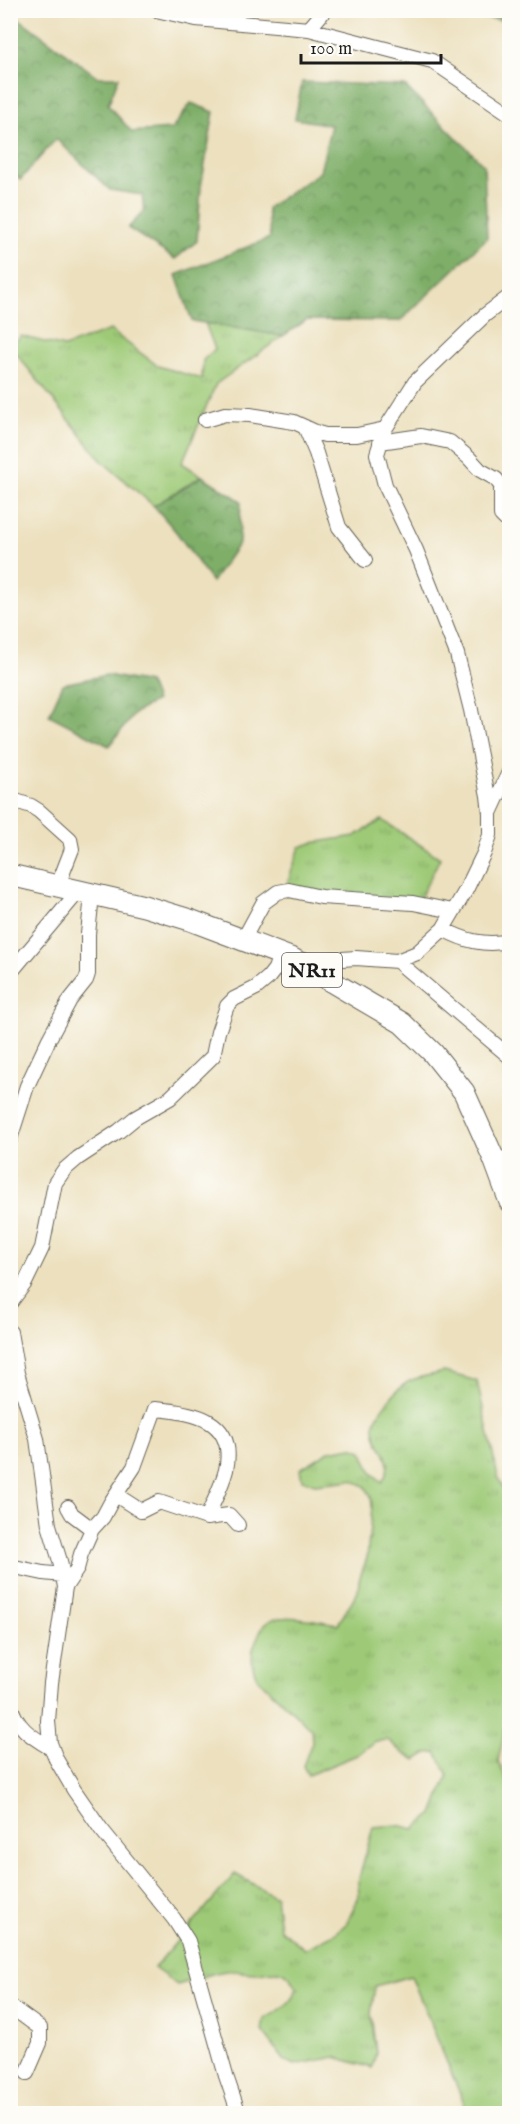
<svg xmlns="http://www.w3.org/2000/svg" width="520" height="2124" font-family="'IM FELL English',serif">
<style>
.grass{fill:url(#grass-tufts);stroke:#5d734a;stroke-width:1.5}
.forest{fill:url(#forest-crowns);stroke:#4d6542;stroke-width:1.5}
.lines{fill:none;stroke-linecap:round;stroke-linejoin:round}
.minor-casing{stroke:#656155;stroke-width:16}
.highway-casing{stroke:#656155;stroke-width:23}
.minor{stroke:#fff;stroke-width:14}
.highway{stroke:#fff;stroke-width:21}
.labels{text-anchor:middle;stroke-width:4.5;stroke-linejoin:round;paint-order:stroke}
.shield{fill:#fdfcf7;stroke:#605f5e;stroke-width:1.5}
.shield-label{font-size:20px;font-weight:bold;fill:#1c1c1c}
</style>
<defs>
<pattern id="grass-tufts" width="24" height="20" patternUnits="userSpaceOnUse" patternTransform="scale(1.5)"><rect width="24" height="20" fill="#9eca77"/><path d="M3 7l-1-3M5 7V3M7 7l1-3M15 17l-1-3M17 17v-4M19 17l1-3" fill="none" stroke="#88ad66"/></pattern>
<pattern id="forest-crowns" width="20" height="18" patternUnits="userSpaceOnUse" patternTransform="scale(1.5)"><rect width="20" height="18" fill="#7eae68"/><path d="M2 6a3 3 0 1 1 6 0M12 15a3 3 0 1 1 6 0" fill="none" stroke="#668d55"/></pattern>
</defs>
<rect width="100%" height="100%" fill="#fdfcf7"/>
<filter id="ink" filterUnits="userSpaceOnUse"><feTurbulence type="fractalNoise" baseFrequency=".0167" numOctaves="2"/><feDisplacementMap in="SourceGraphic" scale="12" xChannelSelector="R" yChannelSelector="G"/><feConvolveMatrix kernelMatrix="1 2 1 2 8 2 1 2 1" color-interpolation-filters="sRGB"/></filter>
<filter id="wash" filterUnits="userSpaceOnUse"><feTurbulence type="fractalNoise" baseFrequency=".008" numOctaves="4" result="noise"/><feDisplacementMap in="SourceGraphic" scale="24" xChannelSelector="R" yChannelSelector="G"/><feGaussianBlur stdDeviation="1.35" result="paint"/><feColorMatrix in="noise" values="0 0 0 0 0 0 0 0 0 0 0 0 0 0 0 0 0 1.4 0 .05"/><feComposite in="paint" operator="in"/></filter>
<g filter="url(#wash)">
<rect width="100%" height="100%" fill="#ece0be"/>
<path class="grass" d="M 205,323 L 283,336 L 216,384 L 182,463 L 202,476 L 154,506 L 102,461 L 11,347 L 21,336 L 64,347 L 110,330 L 158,366 L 202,379 L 203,360 L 215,349 Z
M 382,820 L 440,858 L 417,904 L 289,890 L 288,881 L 300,847 L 312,843 L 355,836 Z
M 444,1372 L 477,1381 L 498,1477 L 510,1503 L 510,1707 L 498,1761 L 510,1787 L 509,2113 L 468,2113 L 411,1976 L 375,1986 L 371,2014 L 376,2053 L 372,2068 L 335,2057 L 294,2065 L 284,2060 L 262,2031 L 264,2019 C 279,2011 291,2005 297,1988 C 287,1968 278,1970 259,1973 C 248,1974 237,1970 226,1971 C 210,1973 193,1981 177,1985 L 154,1968 L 235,1874 L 276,1897 L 280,1929 L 305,1949 L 336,1933 L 347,1923 L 359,1896 L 358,1882 L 373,1827 L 398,1825 L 414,1829 L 433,1814 L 448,1775 L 436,1752 L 427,1753 L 416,1760 L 406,1755 L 388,1740 L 376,1741 L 357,1755 L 308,1775 L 303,1766 L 312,1742 L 311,1729 L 258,1679 C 252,1669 250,1654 255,1643 C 258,1638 260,1629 264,1625 C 277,1610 320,1622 338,1624 L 358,1592 L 359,1580 L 367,1558 L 372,1507 L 371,1496 L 365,1486 L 352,1480 L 315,1484 L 302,1480 L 300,1469 L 329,1451 L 352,1447 L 362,1451 L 372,1473 L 382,1482 C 399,1458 373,1446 374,1426 C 375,1413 400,1384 412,1380 C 422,1376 434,1375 444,1372 Z"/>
<path class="forest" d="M 425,11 L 509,11 L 509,21 Z
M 10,12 L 98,77 L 119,77 L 108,105 L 132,132 L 172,129 L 191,103 L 214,112 L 201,187 L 197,241 L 175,259 L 128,228 L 144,211 L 142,195 L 110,190 L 56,139 L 20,180 L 11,169 Z
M 302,82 L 405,86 L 484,165 L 487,238 L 400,321 L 307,320 L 283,336 L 192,321 L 176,275 L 270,238 L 267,208 L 320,172 L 331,125 L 295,119 Z
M 202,476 L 241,501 L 239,543 L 212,582 L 177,533 L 154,506 Z
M 107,675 L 149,683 L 156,701 L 135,713 L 109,746 L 49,715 L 63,684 Z"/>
</g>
<g filter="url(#ink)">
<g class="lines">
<defs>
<path id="minor" d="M 156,10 L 196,19 L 309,29 L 432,61 L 510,114
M 309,29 L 325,10
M 205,420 L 225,414 L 250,415 L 294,422 L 318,433 L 325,435 L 357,435 L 385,429
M 305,427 L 316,453 L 339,527 L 365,560
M 380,442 L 421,436 L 450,442 L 469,458 L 480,470 L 496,479 L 501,486 L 501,515 L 506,520 L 510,520
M 10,799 L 31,806 L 39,811 L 70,839 L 72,849 L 58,885
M 490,813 L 510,770
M 443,929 C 465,941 484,946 510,941
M 243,940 L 263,903 L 278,892 L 289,890 L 321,897 L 413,903 L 453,911
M 301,960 L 315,961 L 356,958 L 397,961 L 417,953 L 443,929 L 466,890 L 484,853 L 490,835 L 490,813 L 488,796 L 471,710 L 457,654 L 416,550 L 385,485 L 377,454 L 385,429 L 415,382 L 485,315 L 510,296
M 397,961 L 510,1057
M 10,973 L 78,892
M 10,1139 L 27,1086 L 49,1039 L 70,1000 L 86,980 L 88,974 L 88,934 L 92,895
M 494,1159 L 510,1158
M 10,1303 L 25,1283 L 42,1248 L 55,1183 L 64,1170 L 78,1158 L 119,1131 L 135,1118 L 170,1098 L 213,1056 L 218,1032 L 227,1006 L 234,999 L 256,988 L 268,978 L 275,969 L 280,954
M 10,1332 L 17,1373 L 37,1439 L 49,1525 L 60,1561 L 65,1587 L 51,1683 L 48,1721 L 50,1743 L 56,1759 L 74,1790 L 101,1829 L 174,1919 L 188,1941 L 226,2076 L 239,2114
M 116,1495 L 141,1511 L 159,1502 L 207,1518 L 229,1515 L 238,1525
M 68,1507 L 72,1514 L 92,1529
M 10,1566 L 43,1573 L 63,1575
M 65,1587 L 77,1569 L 81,1554 L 92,1529 L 103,1517 L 111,1502 L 134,1467 L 155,1409 C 193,1412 237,1419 226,1470 C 222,1486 213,1502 207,1518
M 10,1704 C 16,1728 32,1737 52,1749
M 10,2006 L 40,2028 L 40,2043 L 27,2073"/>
<path id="highway" d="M 10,875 L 144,906 L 190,920 L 293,959 L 402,1023 L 433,1053 L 464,1092 L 494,1159 L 510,1202"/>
</defs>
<use href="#minor" class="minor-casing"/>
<use href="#highway" class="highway-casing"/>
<use href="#minor" class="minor"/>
<use href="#highway" class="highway"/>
</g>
</g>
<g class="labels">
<rect class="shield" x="282" y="953" width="60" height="34" rx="4.5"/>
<g class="shield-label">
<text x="312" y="977">NR11</text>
</g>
</g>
<rect width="520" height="2124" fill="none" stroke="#fdfcf7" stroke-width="36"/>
<path d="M301 54v9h140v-9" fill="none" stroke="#1c1c1c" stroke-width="3"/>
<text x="310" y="54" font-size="18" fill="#1c1c1c" stroke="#fdfcf7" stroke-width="4.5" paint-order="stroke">100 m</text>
</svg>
